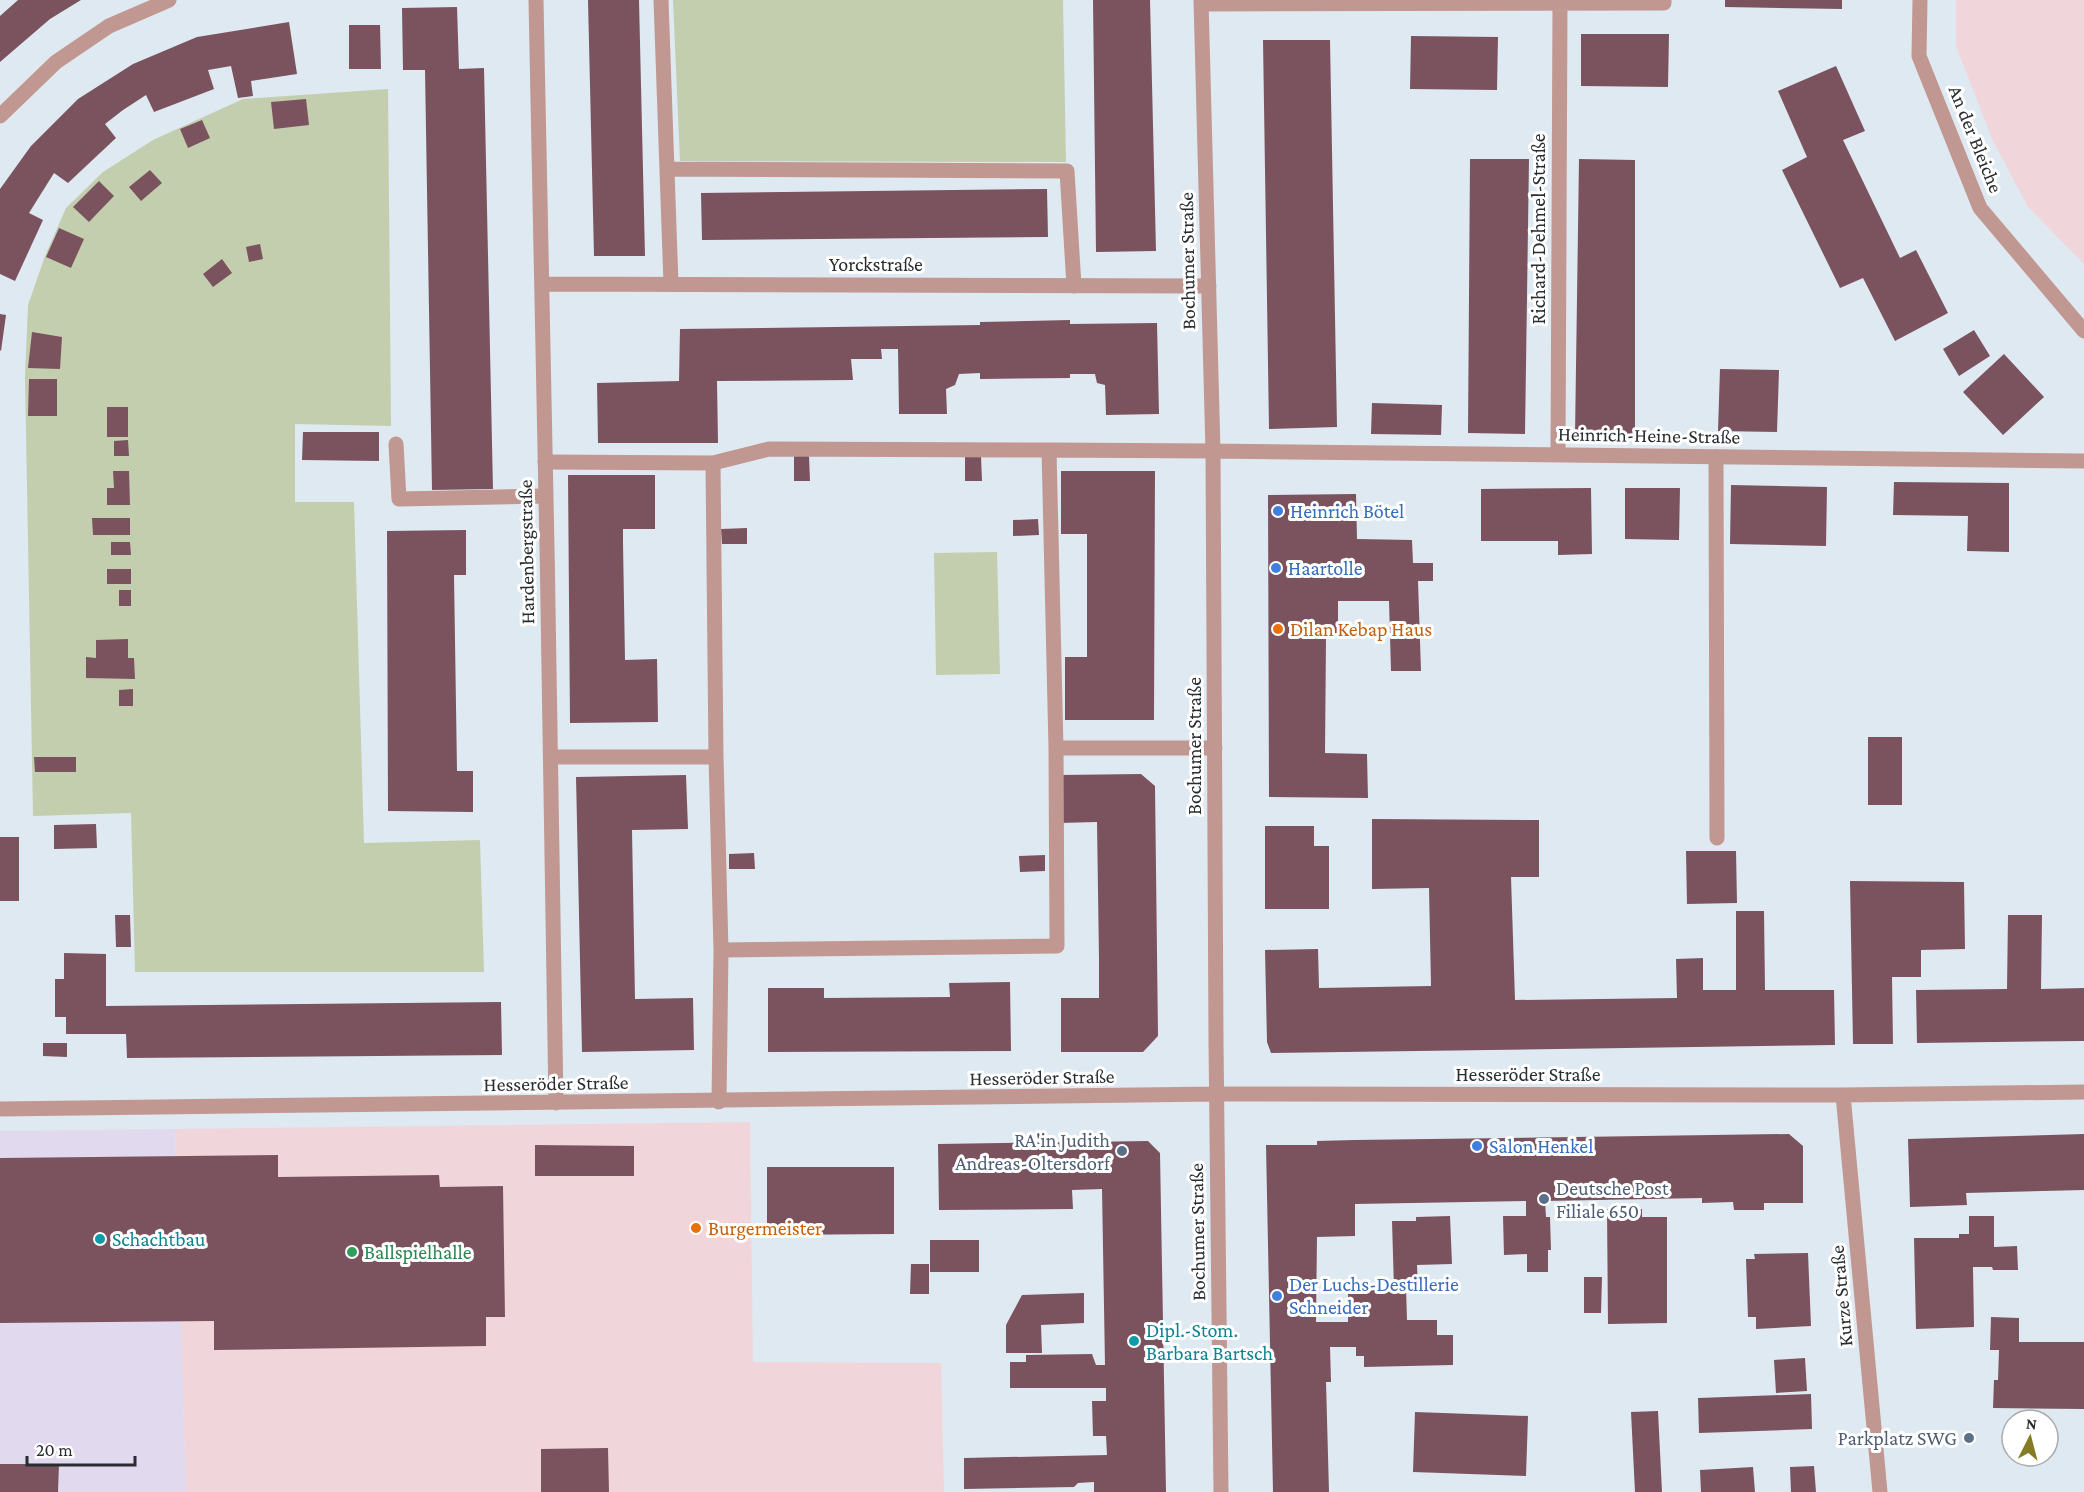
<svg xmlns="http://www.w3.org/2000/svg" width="2084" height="1492" font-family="'Crimson Pro',serif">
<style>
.commercial{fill:#f0d6da}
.industrial{fill:#e1d9ee}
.green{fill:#c3ceae}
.building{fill:#7b535f}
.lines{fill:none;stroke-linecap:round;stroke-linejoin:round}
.lane{stroke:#c19791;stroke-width:15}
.street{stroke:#c19791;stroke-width:15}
.shop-dot{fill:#3f7fe0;stroke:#fff;stroke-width:2}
.food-dot{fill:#e8710a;stroke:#fff;stroke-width:2}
.service-dot{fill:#5c6f8a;stroke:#fff;stroke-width:2}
.culture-dot{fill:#0f9aa8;stroke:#fff;stroke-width:2}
.leisure-dot{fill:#2e9e5b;stroke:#fff;stroke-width:2}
.labels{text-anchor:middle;stroke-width:6;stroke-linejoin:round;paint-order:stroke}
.street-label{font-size:20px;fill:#292d30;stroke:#fff}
.shop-label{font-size:20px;fill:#366cbe;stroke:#fff;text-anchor:start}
.food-label{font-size:20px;fill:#c56008;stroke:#fff;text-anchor:start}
.service-label{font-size:20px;fill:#4e5e75;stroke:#fff;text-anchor:end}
.culture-label{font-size:20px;fill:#0d838f;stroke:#fff;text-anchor:start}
.leisure-label{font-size:20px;fill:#27864d;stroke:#fff;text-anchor:start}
</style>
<rect width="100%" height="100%" fill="#dfe9f1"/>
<path class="commercial" d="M 1956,0 L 2084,0 L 2084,264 L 2028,207 L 1993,141 L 1956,46 Z
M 750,1122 L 753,1362 L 941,1363 L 944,1492 L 186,1492 L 175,1129 Z"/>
<path class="industrial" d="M 175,1129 L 186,1492 L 0,1492 L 0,1131 Z"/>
<path class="green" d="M 673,0 L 1063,0 L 1066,162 L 680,161 Z
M 388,89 L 391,426 L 295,424 L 295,502 L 354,502 L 364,843 L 480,840 L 484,972 L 135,972 L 131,813 L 33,816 L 25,377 L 28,305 L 45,256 L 66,208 L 103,172 L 153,140 L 243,99 Z
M 997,552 L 1000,674 L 936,675 L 934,553 Z"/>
<path class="building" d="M 18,0 L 81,0 L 50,19 L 0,62 L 0,16 Z
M 588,0 L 639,0 L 645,256 L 594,256 Z
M 1093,0 L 1150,0 L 1156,251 L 1096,252 Z
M 1725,0 L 1842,0 L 1842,9 L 1725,7 Z
M 457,7 L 459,69 L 484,68 L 493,489 L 432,490 L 425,70 L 403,70 L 402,8 Z
M 289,22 L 297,74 L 251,81 L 253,96 L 238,98 L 231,66 L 208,70 L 214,89 L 154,112 L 146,95 L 123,110 L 105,124 L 116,138 L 68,183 L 54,173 L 29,213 L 43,220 L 15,281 L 0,274 L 0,189 L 31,146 L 78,99 L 133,64 L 197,37 Z
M 349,25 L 380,25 L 381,69 L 349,69 Z
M 1581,34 L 1669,34 L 1668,87 L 1581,86 Z
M 1411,36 L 1498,37 L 1497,90 L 1410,89 Z
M 1263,40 L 1330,40 L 1337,427 L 1269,429 Z
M 1836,66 L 1865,131 L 1843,140 L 1900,258 L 1916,250 L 1948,313 L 1895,341 L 1863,278 L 1840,288 L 1782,170 L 1807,157 L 1778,91 Z
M 306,99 L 309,125 L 274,129 L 271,102 Z
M 202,120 L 210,138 L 188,148 L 180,129 Z
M 1470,159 L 1529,159 L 1525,434 L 1468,433 Z
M 1579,159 L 1635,160 L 1635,437 L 1575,436 Z
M 150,170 L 162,183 L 141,201 L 129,187 Z
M 99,181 L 114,196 L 89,222 L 73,207 Z
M 1047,189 L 1048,237 L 702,240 L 701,193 Z
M 59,228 L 84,239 L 71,268 L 46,257 Z
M 260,244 L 263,259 L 249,262 L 246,247 Z
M 222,259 L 232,273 L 213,287 L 203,274 Z
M 0,314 L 6,315 L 1,351 L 0,350 Z
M 1070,320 L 1070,324 L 1157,323 L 1159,414 L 1106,415 L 1105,385 L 1097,383 L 1095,374 L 1070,374 L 1070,378 L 980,379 L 980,373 L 959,374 L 955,385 L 946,389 L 947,414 L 899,414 L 898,349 L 881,349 L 882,359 L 851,359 L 853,380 L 717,381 L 718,443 L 598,443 L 597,383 L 679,381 L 680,329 L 980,325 L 980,322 Z
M 1974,330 L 1990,356 L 1959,376 L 1943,349 Z
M 32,332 L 62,337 L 60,369 L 28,368 Z
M 2004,354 L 2044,397 L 2003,435 L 1963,392 Z
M 1720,369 L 1779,370 L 1777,432 L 1718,431 Z
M 29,379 L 57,379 L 57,416 L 28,416 Z
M 1372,403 L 1442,405 L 1441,435 L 1371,434 Z
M 107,407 L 128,407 L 128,437 L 107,437 Z
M 303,432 L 379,432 L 379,461 L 302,460 Z
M 128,440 L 129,456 L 114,456 L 114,441 Z
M 965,455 L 981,456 L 982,481 L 965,481 Z
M 794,456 L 809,456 L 810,481 L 794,481 Z
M 113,471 L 129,471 L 130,505 L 107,505 L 107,488 L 114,488 Z
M 1061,471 L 1155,471 L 1154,720 L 1065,720 L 1065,657 L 1087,657 L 1087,534 L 1061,534 Z
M 568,475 L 655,475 L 655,529 L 623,529 L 623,543 L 625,660 L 657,659 L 658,722 L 570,723 Z
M 1894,482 L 2009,483 L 2009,552 L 1967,551 L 1968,516 L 1893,515 Z
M 1731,485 L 1827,487 L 1826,546 L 1730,544 Z
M 1591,488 L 1592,554 L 1558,555 L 1558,541 L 1481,541 L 1481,489 Z
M 1625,488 L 1680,488 L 1679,540 L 1625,539 Z
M 1356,494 L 1357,539 L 1412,540 L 1413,563 L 1433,563 L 1433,581 L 1418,581 L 1421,671 L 1391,671 L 1389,601 L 1338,601 L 1338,638 L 1326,638 L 1325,753 L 1367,754 L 1368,798 L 1269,797 L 1268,495 Z
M 92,518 L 130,518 L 130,535 L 93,535 Z
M 1038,519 L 1039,535 L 1013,536 L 1013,520 Z
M 747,528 L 747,544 L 722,544 L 721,529 Z
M 466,530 L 466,575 L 454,575 L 457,771 L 473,771 L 473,812 L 388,811 L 387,531 Z
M 111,542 L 130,542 L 131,555 L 111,555 Z
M 107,569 L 131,569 L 131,584 L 107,584 Z
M 119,590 L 131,590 L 131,606 L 119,606 Z
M 128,639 L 128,658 L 134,658 L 135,679 L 86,678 L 86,657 L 96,658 L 96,640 Z
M 133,689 L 133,706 L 119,706 L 119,690 Z
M 1868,737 L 1902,737 L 1902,805 L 1868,805 Z
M 34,757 L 76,757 L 76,772 L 35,772 Z
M 1141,774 L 1155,786 L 1158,1036 L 1143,1052 L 1061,1052 L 1061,998 L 1099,998 L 1099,959 L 1097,822 L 1059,823 L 1059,775 Z
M 686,775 L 688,829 L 632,830 L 635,999 L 693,998 L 694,1050 L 582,1052 L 576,777 Z
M 1372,819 L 1539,820 L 1539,877 L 1511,877 L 1515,1000 L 1677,998 L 1676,959 L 1703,958 L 1703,990 L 1736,990 L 1736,911 L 1764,911 L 1765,990 L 1834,990 L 1835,1045 L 1271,1053 L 1267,1042 L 1265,950 L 1318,949 L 1319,988 L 1431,986 L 1429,888 L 1372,889 Z
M 96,824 L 97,848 L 54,849 L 54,825 Z
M 1265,826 L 1314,826 L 1314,846 L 1329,846 L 1329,909 L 1265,909 Z
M 0,837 L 19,837 L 19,901 L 0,901 Z
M 1686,851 L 1736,851 L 1737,903 L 1687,904 Z
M 754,853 L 755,869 L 729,869 L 729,854 Z
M 1045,855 L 1045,871 L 1020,872 L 1019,856 Z
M 1850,881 L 1964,882 L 1965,949 L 1921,950 L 1921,977 L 1892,977 L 1893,1044 L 1853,1044 Z
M 115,915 L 130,915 L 131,947 L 116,947 Z
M 2008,915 L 2042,915 L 2041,989 L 2084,988 L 2084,1041 L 1917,1043 L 1916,990 L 2007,989 Z
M 64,953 L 106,954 L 106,1006 L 501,1002 L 502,1055 L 127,1058 L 126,1034 L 66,1034 L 66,1017 L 55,1017 L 55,979 L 64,979 Z
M 1010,982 L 1011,1051 L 768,1052 L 768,988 L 824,988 L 824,998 L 950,997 L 949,983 Z
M 43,1043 L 67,1043 L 67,1057 L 43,1056 Z
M 1789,1134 L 1803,1146 L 1803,1203 L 1764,1203 L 1764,1210 L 1734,1210 L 1733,1202 L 1702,1203 L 1702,1198 L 1545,1201 L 1546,1217 L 1550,1217 L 1551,1250 L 1548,1250 L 1548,1272 L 1527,1272 L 1527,1254 L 1504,1255 L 1503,1216 L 1526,1216 L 1526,1201 L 1355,1204 L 1355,1236 L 1317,1237 L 1316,1322 L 1348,1322 L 1348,1290 L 1394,1289 L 1392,1221 L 1416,1221 L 1416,1217 L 1450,1216 L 1452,1264 L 1417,1265 L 1418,1288 L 1406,1288 L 1407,1320 L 1437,1320 L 1437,1335 L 1453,1335 L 1453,1365 L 1364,1367 L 1364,1356 L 1356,1356 L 1356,1347 L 1330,1347 L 1331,1382 L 1326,1382 L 1329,1492 L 1273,1492 L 1266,1145 L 1317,1145 L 1317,1141 L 1354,1140 Z
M 2084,1134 L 2084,1190 L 1966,1193 L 1967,1205 L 1910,1207 L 1908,1139 Z
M 1148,1141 L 1160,1153 L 1166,1492 L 1094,1492 L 1094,1482 L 1078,1483 L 1074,1487 L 964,1489 L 964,1458 L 1107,1455 L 1106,1436 L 1093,1436 L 1092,1401 L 1106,1401 L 1106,1388 L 1010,1388 L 1010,1362 L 1026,1362 L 1026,1355 L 1092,1354 L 1096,1365 L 1105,1365 L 1102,1189 L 1072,1190 L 1073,1209 L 939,1210 L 938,1144 Z
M 535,1145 L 634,1146 L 634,1176 L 535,1176 Z
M 278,1155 L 278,1177 L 439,1175 L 440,1187 L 503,1186 L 505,1317 L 486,1317 L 486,1346 L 214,1350 L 214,1321 L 0,1323 L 0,1158 Z
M 767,1167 L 894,1167 L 894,1234 L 767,1235 Z
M 1607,1209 L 1642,1209 L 1642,1217 L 1667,1217 L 1667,1323 L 1608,1324 Z
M 1969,1216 L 1994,1216 L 1994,1247 L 2017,1246 L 2018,1270 L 1993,1270 L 1992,1267 L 1973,1267 L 1974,1327 L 1916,1329 L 1914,1238 L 1959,1238 L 1959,1234 L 1969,1234 Z
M 930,1240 L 979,1240 L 979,1272 L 930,1272 Z
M 1808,1253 L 1811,1326 L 1756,1329 L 1756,1317 L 1748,1317 L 1746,1259 L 1755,1259 L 1754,1254 Z
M 911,1264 L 929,1264 L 929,1294 L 910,1294 Z
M 1584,1277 L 1602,1277 L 1601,1313 L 1584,1313 Z
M 1084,1293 L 1084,1323 L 1041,1325 L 1042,1353 L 1006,1353 L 1006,1325 L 1022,1295 Z
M 1991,1317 L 2019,1318 L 2019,1342 L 2084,1342 L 2084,1409 L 1993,1408 L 1994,1380 L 1998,1380 L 1999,1350 L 1990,1350 Z
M 1805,1358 L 1807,1391 L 1776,1393 L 1774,1360 Z
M 1811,1394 L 1812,1429 L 1699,1433 L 1698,1398 Z
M 1658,1411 L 1662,1492 L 1635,1492 L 1631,1412 Z
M 1415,1412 L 1528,1416 L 1526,1476 L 1413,1472 Z
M 608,1448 L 609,1492 L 541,1492 L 541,1449 Z
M 0,1464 L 59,1464 L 58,1492 L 0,1492 Z
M 1814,1466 L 1816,1492 L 1791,1492 L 1790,1467 Z
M 1753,1467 L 1755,1492 L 1701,1492 L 1700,1470 Z"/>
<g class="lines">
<path class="lane" d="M 661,0 L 671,284
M 667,169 L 1067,171 L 1074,286
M 396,444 L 399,499 L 545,496
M 1049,450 L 1213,451
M 1716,457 L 1717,838
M 545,462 L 713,463
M 1056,748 L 1215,748
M 551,757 L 716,757 L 713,463 L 769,449 L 1049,450 L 1056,748 L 1057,946 L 721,950 L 716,757
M 719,1102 L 721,950"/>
<path class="street" d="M 536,0 C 546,368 549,735 556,1103
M 1201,0 L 1213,451 L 1216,1041 L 1221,1492
M 1920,0 L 1919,56 L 1980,208 L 2084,331
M 1201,4 L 1664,3 L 1664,0
M 0,116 L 56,62 L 109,26 L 169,0
M 544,284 L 1209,286
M 1213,451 L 2084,461
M 1558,455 L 1560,4
M 1843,1095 L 1880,1492
M 0,1109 L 1217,1094 L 1843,1095 L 2084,1092"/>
</g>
<g class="shop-dot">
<circle cx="1278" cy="511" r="6"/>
<circle cx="1276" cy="568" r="6"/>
<circle cx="1477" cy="1146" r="6"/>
<circle cx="1277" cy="1296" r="6"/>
</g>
<g class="food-dot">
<circle cx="1278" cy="629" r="6"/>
<circle cx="696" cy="1228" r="6"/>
</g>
<g class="service-dot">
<circle cx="1122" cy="1151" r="6"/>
<circle cx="1544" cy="1199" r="6"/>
<circle cx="1969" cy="1438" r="6"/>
</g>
<g class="culture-dot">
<circle cx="100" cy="1239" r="6"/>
<circle cx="1134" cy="1341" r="6"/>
</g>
<circle class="leisure-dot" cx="352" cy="1252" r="6"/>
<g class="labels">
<g class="street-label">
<text transform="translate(1976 139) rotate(68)" y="7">An der Bleiche</text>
<text transform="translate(1538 229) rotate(-90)" y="7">Richard-Dehmel-Straße</text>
<text transform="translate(1187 261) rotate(-91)" y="7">Bochumer Straße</text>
<text x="876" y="271">Yorckstraße</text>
<text transform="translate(1649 435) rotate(1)" y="7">Heinrich-Heine-Straße</text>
<text transform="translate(526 552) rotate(-91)" y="7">Hardenbergstraße</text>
<text transform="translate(1194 746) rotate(-90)" y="7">Bochumer Straße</text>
<text x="1528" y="1081">Hesseröder Straße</text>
<text transform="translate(1042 1077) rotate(-1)" y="7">Hesseröder Straße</text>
<text transform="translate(556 1083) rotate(-1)" y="7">Hesseröder Straße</text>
<text transform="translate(1197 1232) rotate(-91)" y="7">Bochumer Straße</text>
<text transform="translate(1841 1296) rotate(-95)" y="7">Kurze Straße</text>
</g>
<g class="shop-label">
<text x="1290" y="518">Heinrich Bötel</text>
<text x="1288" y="575">Haartolle</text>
<text x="1489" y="1153">Salon Henkel</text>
<text x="1289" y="1291">Der Luchs-Destillerie<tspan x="1289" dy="23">Schneider</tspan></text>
</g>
<g class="food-label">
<text x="1290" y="636">Dilan Kebap Haus</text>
<text x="708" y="1235">Burgermeister</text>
</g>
<g class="service-label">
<text x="1110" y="1147">RA'in Judith<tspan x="1110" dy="23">Andreas-Oltersdorf</tspan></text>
<text x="1556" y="1195" text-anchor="start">Deutsche Post<tspan x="1556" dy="23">Filiale 650</tspan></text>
<text x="1957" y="1445">Parkplatz SWG</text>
</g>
<g class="culture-label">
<text x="112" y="1246">Schachtbau</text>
<text x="1146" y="1337">Dipl.-Stom.<tspan x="1146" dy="23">Barbara Bartsch</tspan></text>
</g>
<g class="leisure-label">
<text x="364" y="1259">Ballspielhalle</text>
</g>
</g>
<g transform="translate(2030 1438) rotate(6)"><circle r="28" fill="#ffffff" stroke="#a9abac" stroke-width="1.5"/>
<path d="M0-4.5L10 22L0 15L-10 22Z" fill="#837c22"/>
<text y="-9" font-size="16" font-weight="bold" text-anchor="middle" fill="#292d30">N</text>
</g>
<path d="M27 1456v9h108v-9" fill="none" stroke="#292d30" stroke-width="3"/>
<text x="36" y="1456" font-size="18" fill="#292d30" stroke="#ffffff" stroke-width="4.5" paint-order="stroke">20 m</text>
</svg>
